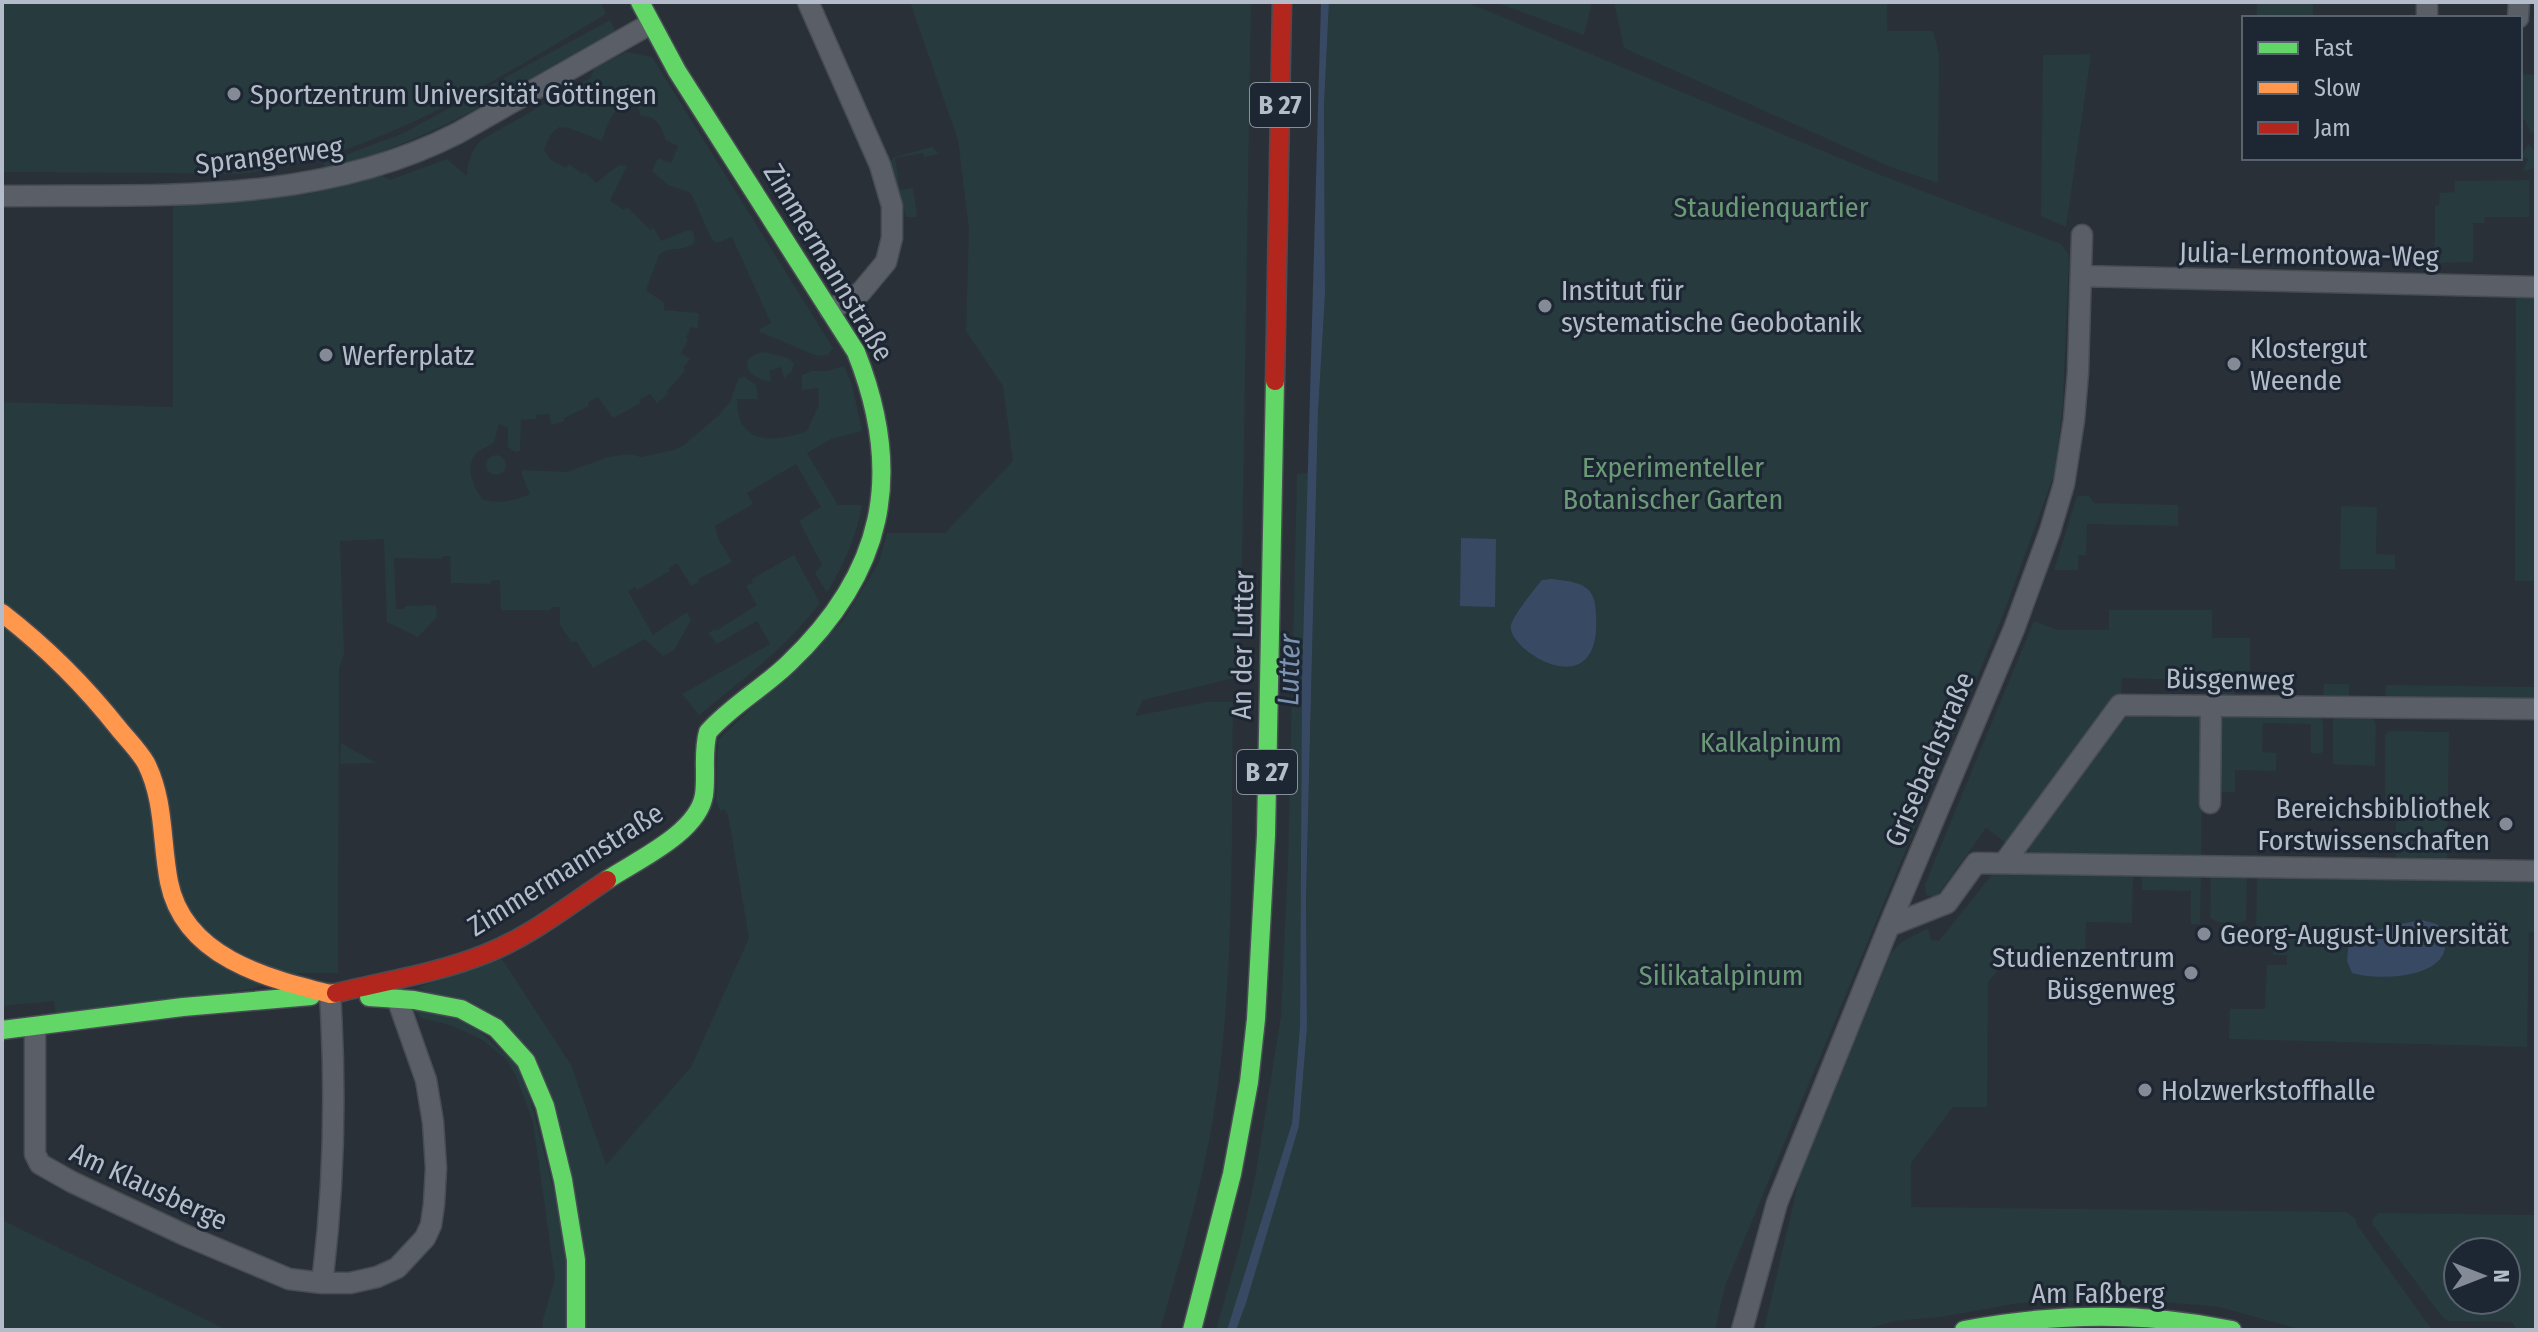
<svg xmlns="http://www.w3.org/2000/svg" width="2538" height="1332" font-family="'Fira Sans Condensed',sans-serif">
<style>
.green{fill:#273a3e;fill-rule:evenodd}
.water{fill:#384963}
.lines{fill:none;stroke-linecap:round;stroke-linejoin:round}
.street-casing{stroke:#484c53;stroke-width:23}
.fast-casing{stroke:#484c53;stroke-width:21}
.slow-casing{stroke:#484c53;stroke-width:21}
.jam-casing{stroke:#484c53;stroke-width:21}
.street{stroke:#5a5e66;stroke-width:20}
.fast{stroke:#63d668;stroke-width:18}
.slow{stroke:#ff974d;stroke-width:18}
.jam{stroke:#b3261e;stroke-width:18}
.poi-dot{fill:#848b96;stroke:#1d2633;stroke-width:3}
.labels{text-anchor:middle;stroke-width:6;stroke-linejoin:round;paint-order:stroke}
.shield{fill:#1d2633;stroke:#878f9c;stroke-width:2}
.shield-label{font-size:26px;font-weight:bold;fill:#b4bcc9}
.poi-label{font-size:28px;fill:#b4bcc9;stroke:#1d2633;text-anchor:start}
.street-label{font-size:28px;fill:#b4bcc9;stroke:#1d2633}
.park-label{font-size:28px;fill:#6b9a76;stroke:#1d2633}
.water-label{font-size:30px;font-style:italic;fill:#7c92b1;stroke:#1d2633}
</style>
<rect width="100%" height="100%" fill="#2a3038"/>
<path class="green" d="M 2,2 L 601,2 L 606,14 C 501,77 370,160 246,173 C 220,176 193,173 167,173 C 112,173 57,172 2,172 Z
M 910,2 L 1251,2 L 1242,562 L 1238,677 L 1143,700 L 1135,716 L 1207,702 L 1233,702 C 1231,834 1235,967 1216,1099 C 1205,1177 1182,1254 1160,1330 L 585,1330 L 535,1055 L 418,987 L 502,959 L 571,1065 L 606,1165 L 691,1067 L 749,938 L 728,815 L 724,809 L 720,811 L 716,801 L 718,740 L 843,621 L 879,562 L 887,533 L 945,533 L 1013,461 L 1003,386 L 966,331 L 969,229 L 958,140 Z
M 1329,2 L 1466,2 L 1878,174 L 2061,244 L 2069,255 L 2063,403 L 2055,472 L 2003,615 L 1725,1286 L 1715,1330 L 1216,1330 L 1240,1245 L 1255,1178 L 1281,1016 L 1288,862 L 1297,474 L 1308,473 L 1302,679 L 1300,1026 L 1292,1123 L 1236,1302 L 1276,1200 L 1299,1126 L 1307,1028 L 1306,900 L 1318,412 L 1325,295 L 1324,106 Z
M 1495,2 L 1592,2 L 1584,35 Z
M 1614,2 L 1887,2 L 1887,31 L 1933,31 L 1939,54 L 1938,183 L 1888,166 L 1624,48 Z
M 2257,2 L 2313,2 L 2313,18 L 2257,18 Z
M 610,20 L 616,32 C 520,84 433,141 325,170 L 324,163 L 404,133 Z
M 626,52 L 652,57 L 833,348 L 828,355 L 817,356 L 760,332 L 760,329 L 771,323 L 732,237 L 717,243 L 712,240 L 691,193 L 668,185 L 652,171 L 658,158 L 671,163 L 678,146 L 666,140 C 661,125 657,116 641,116 L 636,101 C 611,108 610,118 602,141 L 569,128 L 559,127 L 551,134 L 544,150 L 551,160 L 566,168 L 569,164 L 582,174 L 585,172 L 596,183 L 619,165 L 627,166 L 610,201 L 624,210 L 627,207 L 650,230 L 654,228 L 661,241 L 688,230 L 693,231 L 695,242 C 684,253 669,245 659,255 L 646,290 L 664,303 L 664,310 L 699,313 L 698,329 L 691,327 L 686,338 L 688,340 L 681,353 L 690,359 L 683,368 L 685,371 L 667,391 L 668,394 L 657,403 L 650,394 L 639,400 L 641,403 L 613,418 L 598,397 L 588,402 L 589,406 L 564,418 L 564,421 L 551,425 L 549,414 L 536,415 L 536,419 L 521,420 L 520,451 L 515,452 L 508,447 L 508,427 L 499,424 L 494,442 C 489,447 483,448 478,452 C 463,464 474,489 483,500 C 499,504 515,501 530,494 L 521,473 L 523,470 L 567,472 L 608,457 L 630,454 L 641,457 L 674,450 L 685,444 L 719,415 L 730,402 L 739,378 L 745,377 L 756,385 L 758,399 L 737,399 C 736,445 774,443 807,431 L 819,405 L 818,388 L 802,390 L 802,375 L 812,371 L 827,371 L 844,366 L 852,385 L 862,431 L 831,439 L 807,453 L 838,505 L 862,505 C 856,538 844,564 827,593 L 815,573 L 822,565 L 799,521 L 821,507 L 796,464 L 747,493 L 753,504 L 715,526 L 719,540 L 732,562 L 698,579 L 699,582 L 691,586 L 677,563 L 669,568 L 670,571 L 637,590 L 635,587 L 628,591 L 653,635 L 687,612 L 691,620 L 674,650 L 663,656 L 645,639 L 593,668 L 576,641 L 572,643 L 560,625 L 560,607 L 551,607 L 551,610 L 501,610 L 500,580 L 491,581 L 491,584 L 451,583 L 450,556 L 442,556 L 442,559 L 394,558 L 396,609 L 405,609 L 405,606 L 436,605 L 437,617 L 418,637 L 387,622 L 384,539 L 340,541 L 344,654 L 339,668 L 338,973 L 299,973 L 251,989 L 56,1016 L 54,1001 L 2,1006 L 2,402 L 173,407 L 173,205 L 257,200 L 313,193 L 382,176 L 390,180 L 447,159 L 467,176 C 467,163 472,150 481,140 L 590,78 L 595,68 Z
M 2091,54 L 2066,227 L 2041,216 L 2043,55 Z
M 2520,74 L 2536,75 L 2536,130 L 2531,133 L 2525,120 L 2520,120 Z
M 2528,144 L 2535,151 L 2536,164 L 2532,169 L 2523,171 L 2528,159 L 2522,156 Z
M 932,147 L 939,154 L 924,157 L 923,153 L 895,158 L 900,190 L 913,188 L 917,214 L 915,217 L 906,217 L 890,162 L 895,157 Z
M 2529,180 L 2529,217 L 2485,217 L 2484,223 L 2473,223 L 2473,262 L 2435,263 L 2435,206 L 2439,205 L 2440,193 L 2455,192 L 2455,181 Z
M 2516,296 L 2536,296 L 2536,581 L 2515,581 Z
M 763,352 L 788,358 L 794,363 L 792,371 L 784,378 L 781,367 L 769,371 L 771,381 C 749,381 734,358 763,352 Z
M486 465a10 10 0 1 1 20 0a10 10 0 1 1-20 0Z
M 2077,496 L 2089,496 L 2094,503 L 2178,505 L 2178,526 L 2087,524 L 2086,555 L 2078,555 L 2078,570 L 2054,570 Z
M 2341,506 L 2377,507 L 2376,554 L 2395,555 L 2395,569 L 2340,569 Z
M 794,555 L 820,603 C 787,647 741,681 699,715 L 682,694 L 770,644 L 757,621 L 717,644 L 708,633 L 715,629 L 717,630 L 757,605 L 746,586 L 753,582 L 752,579 Z
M 2109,610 L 2212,610 L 2212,638 L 2250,638 L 2250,672 L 2261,672 L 2261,689 L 2235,688 L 2234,697 L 2223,697 L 2223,681 L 2122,678 L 2121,695 L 2010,846 L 1986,828 L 1936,897 L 1926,895 L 1925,884 L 2034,621 L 2057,630 L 2109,630 Z
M 2324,684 L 2349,684 L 2349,696 L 2345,699 L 2323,699 Z
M 2386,685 L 2536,687 L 2536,701 L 2390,700 L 2385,695 Z
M 2125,715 L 2200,715 L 2203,722 L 2201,858 L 2030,854 L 2028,846 L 2117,721 Z
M 2221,715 L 2320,716 L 2323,723 L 2323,751 L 2320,754 L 2311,753 L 2311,724 L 2263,723 L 2262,752 L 2276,753 L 2276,771 L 2235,770 L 2235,792 L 2217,792 L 2217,721 Z
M 2336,716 L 2372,717 L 2376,725 L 2375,766 L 2333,764 L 2333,720 Z
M 2389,731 L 2449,732 L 2447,862 L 2396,861 L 2396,821 L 2385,820 L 2385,735 Z
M 341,743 L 376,763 L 340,764 Z
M 1994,872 L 2130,872 L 2133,875 L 2132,923 L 2086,922 L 2085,966 L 2003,964 L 1988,982 L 1987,1107 L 1953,1107 L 1911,1163 L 1911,1207 L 2346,1212 L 2355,1218 L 2357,1225 L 2432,1330 L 2303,1330 L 2219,1307 L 2154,1301 L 2070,1301 L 2019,1303 L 1941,1317 L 1894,1321 L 1864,1330 L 1764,1330 L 1799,1179 L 1891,953 L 1902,942 L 1928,928 L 1931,940 L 1939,941 Z
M 2142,872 L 2199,873 L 2201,877 L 2200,924 L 2191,924 L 2191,891 L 2142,890 Z
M 2215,873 L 2247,877 L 2246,920 C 2238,925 2218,924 2210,918 L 2211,876 Z
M 2261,876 L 2536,880 L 2536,932 L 2529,932 L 2527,1047 L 2229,1039 L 2230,1009 L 2265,1009 L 2267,965 L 2287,965 L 2287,955 L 2273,955 L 2273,932 L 2256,931 L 2257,879 Z
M 413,1009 L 466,1019 L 523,1071 L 571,1257 L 569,1330 L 543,1330 L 543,1319 L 555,1279 L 533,1122 L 516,1076 L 506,1059 L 481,1039 L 450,1025 L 421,1018 Z
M 2378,1213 L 2536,1215 L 2536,1330 L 2517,1330 L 2512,1322 L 2449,1321 L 2443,1318 L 2373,1225 L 2372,1220 ZM 2506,1252 L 2506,1300 L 2458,1300 L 2458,1252 Z
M 2,1220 L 227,1330 L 2,1330 Z"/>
<path class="water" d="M 1321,2 L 1329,2 L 1324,106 L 1325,295 L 1318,412 L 1306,900 L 1307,1028 L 1299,1126 L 1246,1303 L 1236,1330 L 1227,1330 L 1292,1123 L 1300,1026 L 1302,679 Z
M 1461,538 L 1496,539 L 1495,607 L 1460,606 Z
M 1551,579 C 1570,581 1592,582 1595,604 C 1609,715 1505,650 1511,625 C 1513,616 1535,588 1542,580 Z
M 2422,920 L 2437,924 C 2472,975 2384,983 2352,973 L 2347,961 L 2348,948 C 2368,928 2395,925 2422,920 Z
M 1747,969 L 1753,970 C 1754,979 1745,990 1735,986 L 1733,978 Z"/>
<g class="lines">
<defs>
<path id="street" d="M 808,2 L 880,165 L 892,206 L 892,238 L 886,262 L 861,292 L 830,310
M 2427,18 L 2427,2
M 2518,18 L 2519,2
M 2,196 C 157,194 316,206 458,133 L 650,24
M 2081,276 L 2536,287
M 2210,803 L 2211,707
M 2004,863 L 2120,705 L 2536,709
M 1889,926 L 1947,903 L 1976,863 L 2536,871
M 35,1027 L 35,1154 L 40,1164 L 72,1182 L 187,1236 L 289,1279 L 322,1283 L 350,1283 L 377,1277 L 397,1268 L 425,1238 L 431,1225 L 434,1204 L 436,1168 L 433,1122 L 426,1080 L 397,998
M 322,1283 C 334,1189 336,1089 330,994
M 1742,1330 L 1777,1203 L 1889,926 L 2014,629 L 2050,531 L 2064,484 L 2074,420 L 2078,372 L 2082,235"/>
<path id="fast" d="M 607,880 C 637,860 698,833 704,795 C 707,773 702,753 708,732 C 731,706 763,688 788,664 C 884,573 905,475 856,352 L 677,71 L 640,2
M 369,997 L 414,1000 L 461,1009 L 496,1028 L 526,1061 L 545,1106 L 563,1180 L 576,1260 L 576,1330
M 2,1030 L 183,1007 L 311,996
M 1192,1330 L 1232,1174 L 1249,1082 L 1256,1019 L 1266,835 L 1275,381
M 1964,1330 C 2054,1313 2142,1311 2232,1330"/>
<path id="slow" d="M 2,613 C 46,647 85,686 119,729 C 128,740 139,751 146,763 C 165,801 161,841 169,882 C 184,957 266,978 330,994 L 336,993"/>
<path id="jam" d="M 1275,381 L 1282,2
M 336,993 C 385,981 438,973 485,954 C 529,937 568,906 607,880"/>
</defs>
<use href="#street" class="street-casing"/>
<use href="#fast" class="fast-casing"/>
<use href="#slow" class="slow-casing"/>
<use href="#jam" class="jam-casing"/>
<use href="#street" class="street"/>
<use href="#fast" class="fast"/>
<use href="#slow" class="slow"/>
<use href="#jam" class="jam"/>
</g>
<g class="poi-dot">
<circle cx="234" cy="94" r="8"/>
<circle cx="1545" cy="306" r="8"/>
<circle cx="326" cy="355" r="8"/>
<circle cx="2234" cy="364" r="8"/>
<circle cx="2506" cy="824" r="8"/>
<circle cx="2204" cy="934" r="8"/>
<circle cx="2191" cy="973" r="8"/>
<circle cx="2145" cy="1090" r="8"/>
</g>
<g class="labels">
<g class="shield">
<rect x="1250" y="83" width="60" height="44" rx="6"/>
<rect x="1237" y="750" width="60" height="44" rx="6"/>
</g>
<g class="shield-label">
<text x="1280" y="114">B 27</text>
<text x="1267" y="781">B 27</text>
</g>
<g class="poi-label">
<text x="250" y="104">Sportzentrum Universität Göttingen</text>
<text x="1561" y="300">Institut für<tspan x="1561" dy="32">systematische Geobotanik</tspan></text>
<text x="2250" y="358">Klostergut<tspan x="2250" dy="32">Weende</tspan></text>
<text x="342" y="365">Werferplatz</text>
<text x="2490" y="818" text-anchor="end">Bereichsbibliothek<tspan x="2490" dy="32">Forstwissenschaften</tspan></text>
<text x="2220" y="944">Georg-August-Universität</text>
<text x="2175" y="967" text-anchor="end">Studienzentrum<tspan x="2175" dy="32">Büsgenweg</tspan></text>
<text x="2161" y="1100">Holzwerkstoffhalle</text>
</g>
<g class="street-label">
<text transform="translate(269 155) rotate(-7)" y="10">Sprangerweg</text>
<text transform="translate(2309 254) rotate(1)" y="10">Julia-Lermontowa-Weg</text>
<text transform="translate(829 262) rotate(59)" y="10">Zimmermannstraße</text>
<text transform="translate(1242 645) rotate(-89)" y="10">An der Lutter</text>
<text transform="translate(2230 679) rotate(1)" y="10">Büsgenweg</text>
<text transform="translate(1929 759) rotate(-67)" y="10">Grisebachstraße</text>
<text transform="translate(565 869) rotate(-32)" y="10">Zimmermannstraße</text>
<text transform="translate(149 1186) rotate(25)" y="10">Am Klausberge</text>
<text x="2098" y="1303">Am Faßberg</text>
</g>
<g class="park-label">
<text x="1771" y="217">Staudienquartier</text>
<text x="1673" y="477">Experimenteller<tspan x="1673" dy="32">Botanischer Garten</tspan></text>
<text x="1771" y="752">Kalkalpinum</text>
<text x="1721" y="985">Silikatalpinum</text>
</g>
<g class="water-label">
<text transform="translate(1289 670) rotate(-89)" y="10">Lutter</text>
</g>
</g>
<rect width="2538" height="1332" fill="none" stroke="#b4bcc9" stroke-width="8"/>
<rect x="2242" y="16" width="280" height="144" fill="#1d2633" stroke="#59626f" stroke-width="2"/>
<rect x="2258" y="42" width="40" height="12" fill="#63d668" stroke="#59626f" stroke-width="2"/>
<text x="2314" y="56" font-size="24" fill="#b4bcc9">Fast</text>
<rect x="2258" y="82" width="40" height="12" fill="#ff974d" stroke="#59626f" stroke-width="2"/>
<text x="2314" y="96" font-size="24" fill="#b4bcc9">Slow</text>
<rect x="2258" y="122" width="40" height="12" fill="#b3261e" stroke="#59626f" stroke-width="2"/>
<text x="2314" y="136" font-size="24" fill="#b4bcc9">Jam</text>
<g transform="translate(2482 1276) rotate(90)"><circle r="38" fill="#1d2633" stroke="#59626f" stroke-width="2"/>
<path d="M0-6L14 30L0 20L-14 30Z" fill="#848b96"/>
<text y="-12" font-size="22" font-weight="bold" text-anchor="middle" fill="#b4bcc9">N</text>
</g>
</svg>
